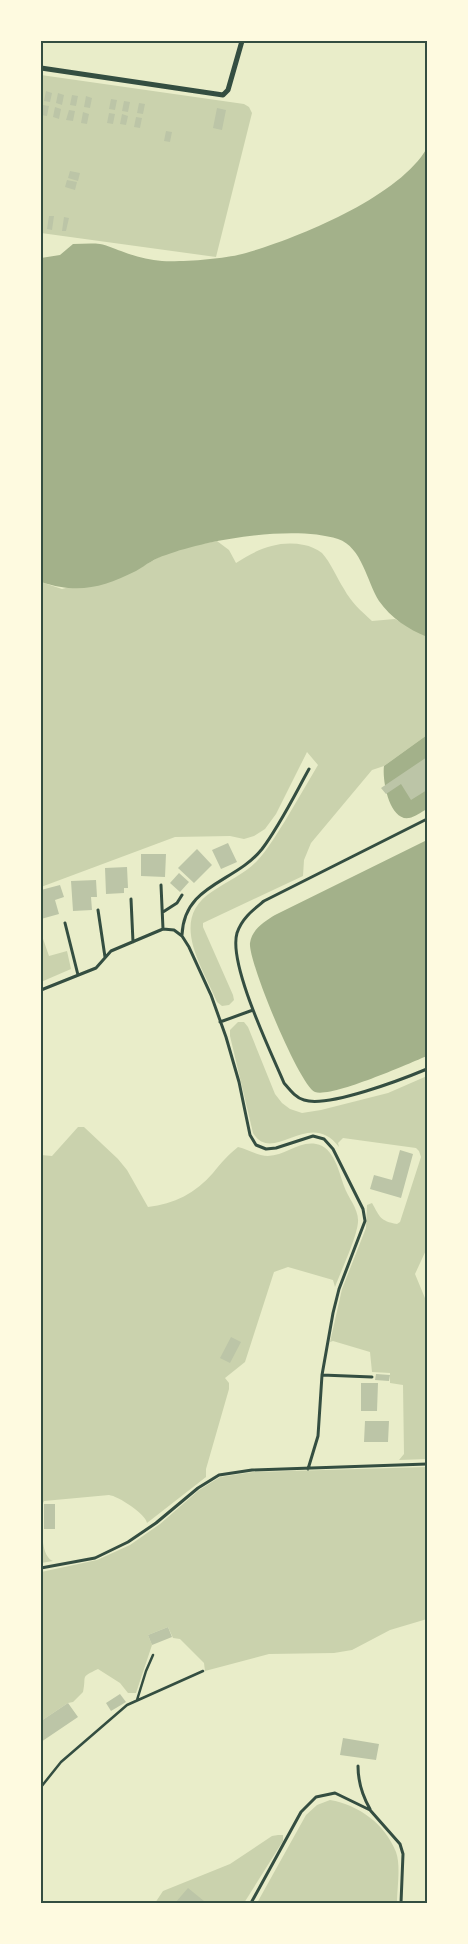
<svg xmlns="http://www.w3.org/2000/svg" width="468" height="1944" font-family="Arial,sans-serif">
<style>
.green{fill:#cad2ad}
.water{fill:#a3b18a}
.building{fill:#bcc5a7}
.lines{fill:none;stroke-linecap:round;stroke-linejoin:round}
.path{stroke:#344e41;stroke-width:2.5}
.service{stroke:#344e41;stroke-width:3}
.minor{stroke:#344e41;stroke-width:5}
.neatline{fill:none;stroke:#344e41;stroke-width:2}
</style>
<rect width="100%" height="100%" fill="#e9edc9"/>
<path class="green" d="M 41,75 L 244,104 L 249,107 L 252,113 L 216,257 L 41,233 Z
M 217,541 L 229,550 L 236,563 C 257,549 279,540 304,545 C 310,546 317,549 322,553 C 331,563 337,578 344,589 C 351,602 361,611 372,621 L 395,619 L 427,637 L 427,735 L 384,766 L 372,770 L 311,843 L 304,860 L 303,876 L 203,923 L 203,927 L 233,995 L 234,1000 L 229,1005 L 222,1006 L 217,1002 C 202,966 168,919 213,891 C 228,881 244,874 257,861 C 268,849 276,835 285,821 C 296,802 307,784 318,765 L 307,752 L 276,814 L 265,829 L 254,836 L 244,839 L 230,836 L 175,837 L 41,887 L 41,582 L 62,589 L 136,570 L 163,555 L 191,546 Z
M 41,933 L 49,956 L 67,951 L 71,969 L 41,982 Z
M 238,1022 L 244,1022 L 248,1027 L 275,1094 L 282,1103 L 290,1109 L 302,1113 L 321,1110 L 388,1093 L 427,1076 L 427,1248 L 415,1274 L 427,1303 L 427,1459 L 399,1460 L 404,1454 L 403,1385 L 390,1383 L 390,1373 L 372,1372 L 370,1352 L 333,1341 L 330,1342 L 342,1289 L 366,1228 L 367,1205 L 372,1203 C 380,1217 380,1221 397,1224 L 400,1222 L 421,1157 L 419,1151 L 416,1148 L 343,1138 L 338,1143 L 339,1147 C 309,1107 273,1166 253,1133 L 230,1036 L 230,1030 Z
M 78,1127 L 84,1127 L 118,1159 L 127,1170 L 148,1207 C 174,1204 196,1193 213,1173 C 222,1162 227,1156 238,1147 C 248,1149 257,1156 268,1156 C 285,1156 298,1141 316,1144 C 334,1147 339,1172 344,1186 C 348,1198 359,1209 358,1222 C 357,1237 341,1271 335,1287 L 333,1280 L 288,1267 L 274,1272 L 245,1362 L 225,1378 L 229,1383 L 229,1389 L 206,1469 L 206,1477 L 147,1523 C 146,1514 118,1496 109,1495 L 44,1501 L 43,1503 C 43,1517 38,1555 53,1561 L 41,1563 L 41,1155 L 52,1156 Z
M 427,1467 L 427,1619 L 390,1630 L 352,1650 L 334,1653 L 269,1654 L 205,1671 L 204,1663 L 180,1639 L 173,1638 L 168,1627 L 148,1635 L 152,1645 L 136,1693 L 128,1693 L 120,1683 L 98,1669 C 79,1678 87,1675 83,1692 L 73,1702 L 68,1703 L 41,1721 L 41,1572 L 97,1560 L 130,1545 L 160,1524 L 199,1490 L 220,1477 L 253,1472 Z
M 330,1800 C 359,1805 385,1824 396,1852 C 401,1866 397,1888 397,1903 L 257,1903 L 306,1815 L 317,1805 Z
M 278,1835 L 283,1835 L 283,1841 L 244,1903 L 155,1903 L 163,1891 L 230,1864 L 272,1836 Z"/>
<path class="water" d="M 427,148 L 427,637 C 408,629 391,618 379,601 C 367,582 362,547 338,539 C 294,525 209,539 166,555 C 155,558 146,565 136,571 C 102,588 78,594 41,582 L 41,258 L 60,255 L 73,244 C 82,244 91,243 100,244 C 107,245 115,249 121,251 C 134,256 148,260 162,261 C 183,262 226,259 246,253 C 298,238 399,197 427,148 Z
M 427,735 L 427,809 C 421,812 415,817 409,818 C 389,821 382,779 384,766 Z
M 427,840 L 427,1056 C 408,1064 331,1098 315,1092 C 299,1085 248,961 250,943 C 252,929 264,922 275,915 Z"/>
<path class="building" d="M 46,91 L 52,93 L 50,102 L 44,101 Z
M 58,93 L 64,95 L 62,105 L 56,103 Z
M 72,95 L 78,96 L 76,106 L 70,105 Z
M 86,96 L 92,98 L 90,108 L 84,107 Z
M 111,99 L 117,100 L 115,110 L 109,109 Z
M 124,101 L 130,102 L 128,112 L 122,111 Z
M 139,103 L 145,104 L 143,114 L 137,113 Z
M 43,105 L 49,106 L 47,116 L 41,115 Z
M 55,107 L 61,109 L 59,119 L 53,117 Z
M 217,108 L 226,110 L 222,130 L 213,128 Z
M 69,110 L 75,111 L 73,121 L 66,120 Z
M 83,112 L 89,114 L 87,124 L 81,123 Z
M 109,113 L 115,114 L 113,124 L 107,123 Z
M 122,114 L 128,116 L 126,125 L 120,124 Z
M 136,117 L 142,118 L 140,128 L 134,127 Z
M 166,131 L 172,132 L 170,142 L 164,141 Z
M 70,171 L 80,173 L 78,181 L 68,178 Z
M 67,180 L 77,182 L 75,190 L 65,187 Z
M 49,216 L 54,216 L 52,230 L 47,229 Z
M 64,217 L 69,218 L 66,231 L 62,231 Z
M 427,757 L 427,790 L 411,800 L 401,784 L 386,794 L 381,788 Z
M 228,843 L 237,862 L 221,869 L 212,850 Z
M 197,849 L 212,865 L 194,883 L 178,868 Z
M 141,854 L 166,854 L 165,877 L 141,876 Z
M 127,867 L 128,888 L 124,888 L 124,893 L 106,894 L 105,868 Z
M 179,873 L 189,882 L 180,892 L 170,883 Z
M 96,880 L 97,897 L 91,897 L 92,910 L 73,911 L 71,881 Z
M 60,885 L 64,897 L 55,900 L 59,914 L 41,919 L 41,890 Z
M 400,1150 L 413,1154 L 401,1198 L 370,1189 L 374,1175 L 392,1180 Z
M 231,1337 L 241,1342 L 230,1363 L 220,1358 Z
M 376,1374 L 390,1375 L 389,1381 L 375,1380 Z
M 361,1383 L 378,1383 L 377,1411 L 361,1411 Z
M 365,1421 L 389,1421 L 388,1442 L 364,1442 Z
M 44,1504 L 55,1504 L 55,1529 L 44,1529 Z
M 168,1627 L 172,1637 L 152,1645 L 148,1635 Z
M 120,1694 L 126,1702 L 111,1711 L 106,1703 Z
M 68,1703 L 78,1717 L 41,1742 L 41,1721 Z
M 343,1738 L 379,1744 L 376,1760 L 340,1755 Z
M 188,1888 L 204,1901 L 203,1903 L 175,1903 Z"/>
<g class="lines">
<path class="path" d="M 137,1700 L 146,1671 L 153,1655
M 41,1787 L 61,1762 L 127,1705 L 203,1671"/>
<path class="service" d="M 427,819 L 264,901 C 253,910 242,918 237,933 C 228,964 271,1052 284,1083 C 290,1090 296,1098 304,1100 C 328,1108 403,1079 427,1069
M 161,885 L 163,929
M 131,899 L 133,942
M 98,910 L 105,957
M 163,912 L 177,903 L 182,895
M 65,923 L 78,975
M 182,935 C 184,884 235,883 262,849 C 280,825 294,796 309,769
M 41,990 L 96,968 L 111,951 L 163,929 L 174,930 L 182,936 L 189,947 L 211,995 L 226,1037 L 239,1082 L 250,1135 L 256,1145 L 266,1149 L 276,1148 L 313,1136 L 324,1139 L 333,1149 L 363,1209 L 365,1221 L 339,1289 L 333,1313 L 322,1375 L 318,1436 L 308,1469
M 220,1022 L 253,1010
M 322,1375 L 372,1377
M 41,1568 L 95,1558 L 128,1542 L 156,1523 L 198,1488 L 219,1475 L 252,1470 L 427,1464
M 358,1766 C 358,1782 362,1795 370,1809
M 251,1903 L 301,1812 L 316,1797 L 335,1793 L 370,1810 L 400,1844 L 403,1854 L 401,1903"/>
<path class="minor" d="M 41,68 L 223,95 L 228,90 L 242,41"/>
</g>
<rect width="468" height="1944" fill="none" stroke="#fefae0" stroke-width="85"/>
<rect x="42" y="42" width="384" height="1860" class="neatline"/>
</svg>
